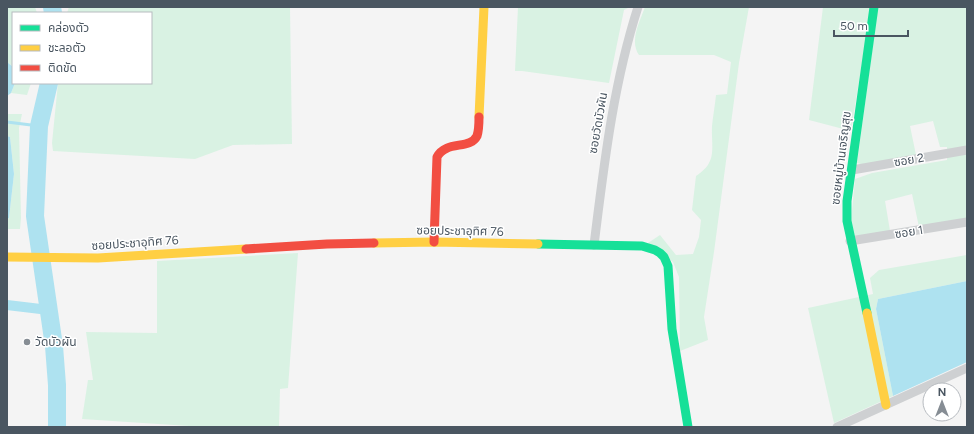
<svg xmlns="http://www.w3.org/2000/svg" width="974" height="434" font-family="Figtree,'Noto Sans Thai',sans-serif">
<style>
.green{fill:#d9f2e3}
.water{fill:#aee2f0}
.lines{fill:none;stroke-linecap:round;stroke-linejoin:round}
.stream{stroke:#aee2f0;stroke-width:3}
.canal{stroke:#aee2f0;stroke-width:10}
.river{stroke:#aee2f0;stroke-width:18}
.street{stroke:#ced0d2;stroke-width:9}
.fast{stroke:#16e098;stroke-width:9}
.slow{stroke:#ffcf43;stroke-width:9}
.jam{stroke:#f24e42;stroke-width:9}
.poi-dot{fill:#868d94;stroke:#fff;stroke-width:1.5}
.labels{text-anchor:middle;stroke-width:3;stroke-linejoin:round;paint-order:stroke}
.street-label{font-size:12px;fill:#4a5661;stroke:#fff}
.poi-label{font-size:12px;fill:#4a5661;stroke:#fff;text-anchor:start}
</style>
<rect width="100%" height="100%" fill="#f4f4f4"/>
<path class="green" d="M 7,7 L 35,7 L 37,13 L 13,13 L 13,67 L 7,62 Z
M 69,7 L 290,7 L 292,144 L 233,145 L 195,159 L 53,151 L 52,143 L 58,83 L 151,83 L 151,13 L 67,13 Z
M 518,7 L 630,7 L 624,10 L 609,83 L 522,71 L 515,71 Z
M 645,7 L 749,7 L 739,63 L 714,252 L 704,317 L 708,340 L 680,351 L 679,277 L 673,262 L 648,243 L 660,235 L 676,255 L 693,254 L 699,237 L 701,220 L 692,210 L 696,176 C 718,162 711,148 712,126 C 713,116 715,105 716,95 L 727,94 L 731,62 L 714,55 L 639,55 C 629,41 640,21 645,7 Z
M 823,7 L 871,7 L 851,131 L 809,120 Z
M 878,7 L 967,7 L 967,219 L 919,227 L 912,194 L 885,201 L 890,231 L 855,237 L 851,221 L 855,179 L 872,173 L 947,160 L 947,147 L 940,147 L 933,121 L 910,126 L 916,155 L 864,165 L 857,163 Z
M 15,83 L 31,83 L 27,95 L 11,93 Z
M 7,114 L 22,114 L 19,128 L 21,218 L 20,229 L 7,229 L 7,219 L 9,218 L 14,174 L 10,137 L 7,136 Z
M 298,253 L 288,388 L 280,389 L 279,427 L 204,427 L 82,419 L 88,380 L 93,380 L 86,332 L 157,333 L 157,261 Z
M 967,255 L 967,281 L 878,299 L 876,309 L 893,396 L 834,423 L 808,308 L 873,294 L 870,278 L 879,270 Z"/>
<path class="water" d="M 7,62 L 13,67 L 13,83 L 15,83 L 11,93 L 7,96 Z
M 7,136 L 10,137 L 14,174 L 9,218 L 7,219 Z
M 967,281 L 967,362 L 893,396 L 876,309 L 878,299 Z"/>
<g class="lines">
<path class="stream" d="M 7,122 L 39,126"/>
<path class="canal" d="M 7,305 L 49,310"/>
<path class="river" d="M 52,7 L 53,13
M 49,83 L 39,126 L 35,216 L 54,346 L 57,385 L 57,427"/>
<path class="street" d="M 852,170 L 967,150
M 850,241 L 967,222
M 594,245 C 604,165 613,85 638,7
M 837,427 L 967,368"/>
<path class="fast" d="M 538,244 L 642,246 L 655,250 L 660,253 L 664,257 L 668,266 L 672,329 L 688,427
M 867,313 L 847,221 L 847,201 L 874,7"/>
<path class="slow" d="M 479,117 L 484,7
M 374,243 L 434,242 L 538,244
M 7,257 L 98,258 L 246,249
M 867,313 L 886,405"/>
<path class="jam" d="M 434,242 L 437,157 C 446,140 470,150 477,136 C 479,130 479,123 479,117
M 246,249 L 327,244 L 374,243"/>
</g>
<circle class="poi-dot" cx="27" cy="342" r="4"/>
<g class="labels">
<g class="street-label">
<text transform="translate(598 123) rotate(-80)" y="4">ซอยวัดบัวผัน</text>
<text transform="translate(841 158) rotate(-83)" y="4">ซอยหมู่บ้านเจริญสุข</text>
<text transform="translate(909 160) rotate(-10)" y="4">ซอย 2</text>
<text transform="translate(460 231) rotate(1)" y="4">ซอยประชาอุทิศ 76</text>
<text transform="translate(909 232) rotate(-9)" y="4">ซอย 1</text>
<text transform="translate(135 243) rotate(-4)" y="4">ซอยประชาอุทิศ 76</text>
</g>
<g class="poi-label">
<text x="35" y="346">วัดบัวผัน</text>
</g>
</g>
<rect width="974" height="434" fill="none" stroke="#4a5661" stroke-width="16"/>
<rect x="12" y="12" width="140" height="72" fill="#ffffff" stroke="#b7bbc0"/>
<rect x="20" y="25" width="20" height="6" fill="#16e098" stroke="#b7bbc0"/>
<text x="48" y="32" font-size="12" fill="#4a5661">คล่องตัว</text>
<rect x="20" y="45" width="20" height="6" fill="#ffcf43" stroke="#b7bbc0"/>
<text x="48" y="52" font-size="12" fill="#4a5661">ชะลอตัว</text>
<rect x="20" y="65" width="20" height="6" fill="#f24e42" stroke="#b7bbc0"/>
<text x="48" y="72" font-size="12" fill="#4a5661">ติดขัด</text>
<g transform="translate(942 402)"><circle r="19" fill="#ffffff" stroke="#b7bbc0"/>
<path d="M0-3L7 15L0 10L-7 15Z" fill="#868d94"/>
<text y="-6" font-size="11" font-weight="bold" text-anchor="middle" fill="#4a5661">N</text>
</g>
<path d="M834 30v6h74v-6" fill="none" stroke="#4a5661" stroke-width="2"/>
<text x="840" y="30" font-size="12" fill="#4a5661" stroke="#ffffff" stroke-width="3" paint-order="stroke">50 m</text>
</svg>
